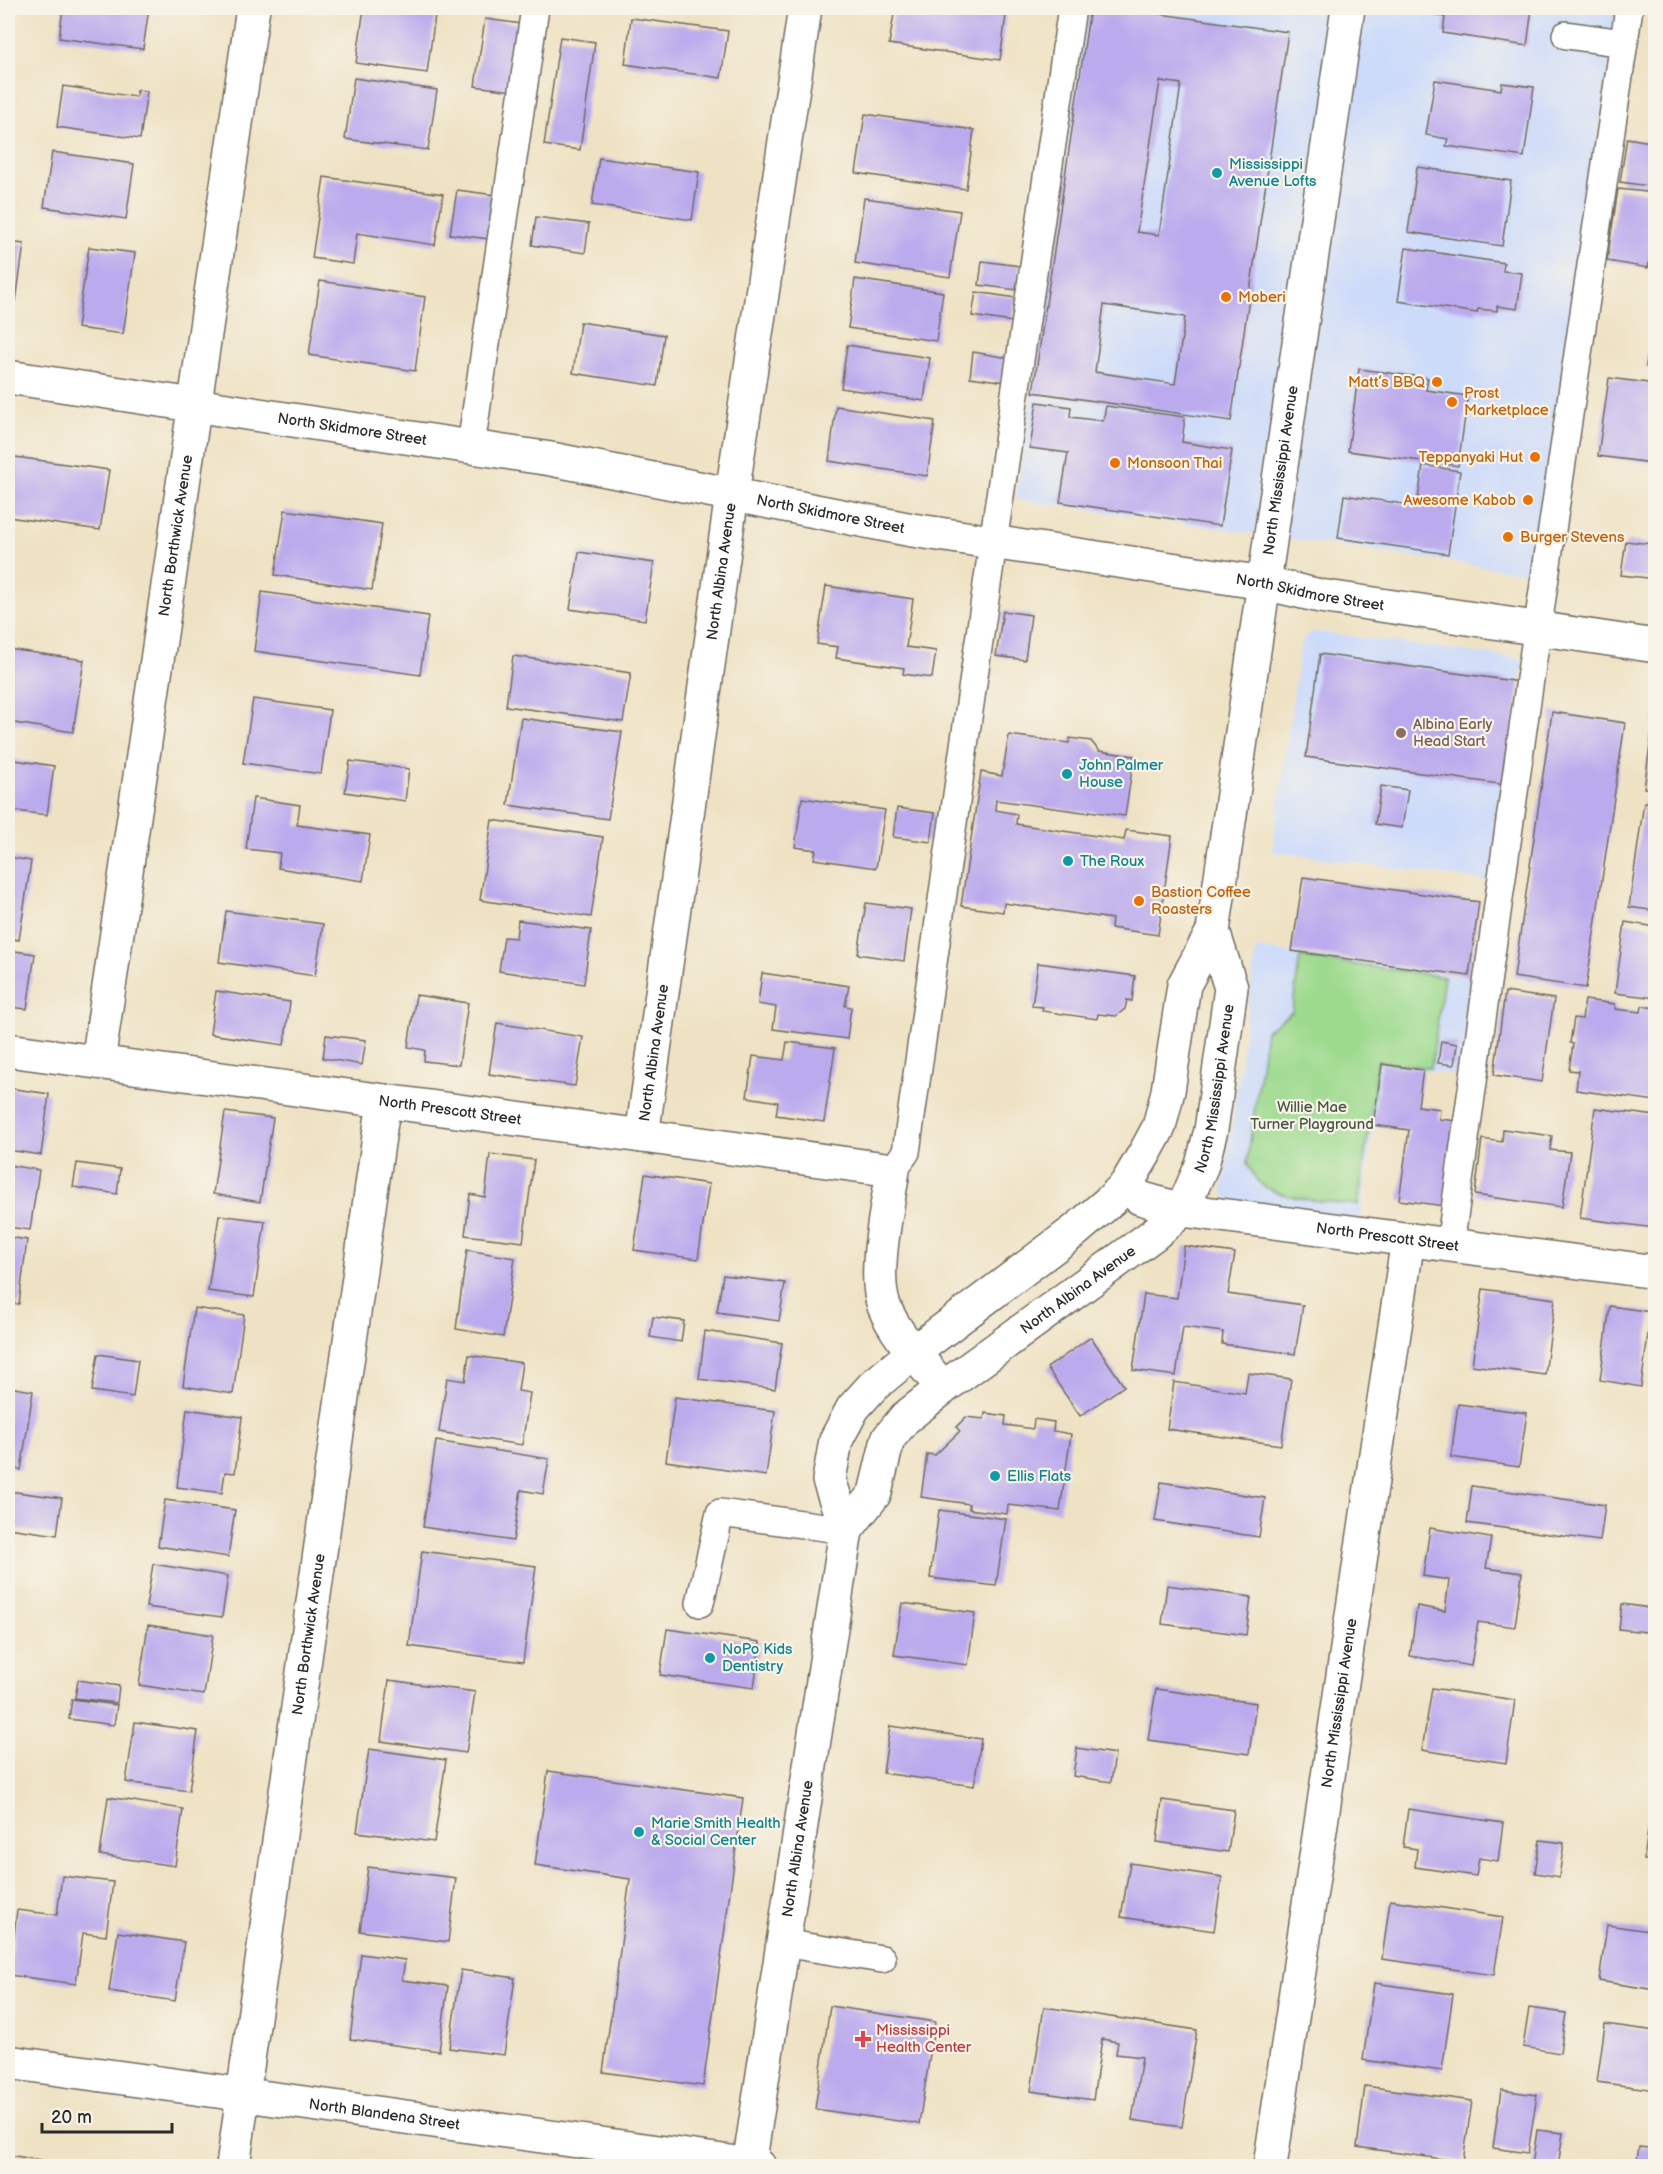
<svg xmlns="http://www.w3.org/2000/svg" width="1663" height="2174" font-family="'Balsamiq Sans',sans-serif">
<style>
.built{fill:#cddbfa}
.green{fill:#9eda8e;stroke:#64825c;stroke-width:1.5}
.building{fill:#bbaaed;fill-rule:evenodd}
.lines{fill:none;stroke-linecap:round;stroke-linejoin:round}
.service-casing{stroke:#706b61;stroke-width:30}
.minor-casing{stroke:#706b61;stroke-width:36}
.tertiary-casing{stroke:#706b61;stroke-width:36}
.service{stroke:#fff;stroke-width:27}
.minor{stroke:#fff;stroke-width:33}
.tertiary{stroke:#fff;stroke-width:33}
.culture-dot{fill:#0f9aa8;stroke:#f7f3e8;stroke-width:2}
.food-dot{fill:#e8710a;stroke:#f7f3e8;stroke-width:2}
.education-dot{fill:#8d6e63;stroke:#f7f3e8;stroke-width:2}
.health-dot{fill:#e0444e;stroke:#f7f3e8;stroke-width:2}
.labels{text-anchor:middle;stroke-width:4.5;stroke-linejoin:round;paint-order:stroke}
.culture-label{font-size:15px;fill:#0d838f;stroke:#f7f3e8;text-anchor:start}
.food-label{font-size:15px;fill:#c56008;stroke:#f7f3e8;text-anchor:start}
.street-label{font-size:15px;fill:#2b2b2b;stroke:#f7f3e8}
.education-label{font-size:15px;fill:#785e54;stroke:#f7f3e8;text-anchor:start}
.park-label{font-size:15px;fill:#485744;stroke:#f7f3e8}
.health-label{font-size:15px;fill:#be3a42;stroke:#f7f3e8;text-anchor:start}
</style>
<rect width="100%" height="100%" fill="#f7f3e8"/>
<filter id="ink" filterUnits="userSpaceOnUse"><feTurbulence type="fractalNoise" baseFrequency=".0167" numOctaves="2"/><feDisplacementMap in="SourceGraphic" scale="12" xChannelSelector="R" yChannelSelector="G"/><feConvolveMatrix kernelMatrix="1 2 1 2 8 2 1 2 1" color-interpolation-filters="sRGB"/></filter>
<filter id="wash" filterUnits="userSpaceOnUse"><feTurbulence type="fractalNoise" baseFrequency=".008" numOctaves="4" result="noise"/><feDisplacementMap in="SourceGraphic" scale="24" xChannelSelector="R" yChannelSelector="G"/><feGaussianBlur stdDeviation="1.35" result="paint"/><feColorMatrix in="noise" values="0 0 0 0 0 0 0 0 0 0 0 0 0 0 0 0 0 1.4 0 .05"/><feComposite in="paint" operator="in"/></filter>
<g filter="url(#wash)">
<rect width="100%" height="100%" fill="#efe2c4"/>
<path class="built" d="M 1087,8 L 1617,8 L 1534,574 L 1016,499 Z
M 1312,631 L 1523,659 L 1492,882 L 1272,851 L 1300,649 L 1303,640 Z
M 1256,948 L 1474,978 L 1460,1075 L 1382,1064 L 1360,1220 L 1230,1201 L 1224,1194 L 1223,1188 Z"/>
<path class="green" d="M 1300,957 L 1444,977 L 1431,1068 L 1378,1061 L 1358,1205 C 1333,1202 1277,1200 1260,1183 C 1254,1178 1251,1171 1247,1163 L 1266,1031 L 1292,1012 Z"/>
<g id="blocks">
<path class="building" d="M 63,8 L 149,8 L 143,49 L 59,38 Z
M 364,8 L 436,8 L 427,73 L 356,63 Z
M 895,8 L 1007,8 L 1000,60 L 889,44 Z
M 1090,8 L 1118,8 L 1288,32 L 1231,421 L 1033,392 ZM 1160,81 L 1181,84 L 1159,235 L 1137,232 ZM 1104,305 L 1185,317 L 1175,384 L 1095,372 Z
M 1436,8 L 1532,8 L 1527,46 L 1443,33 L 1445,17 L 1435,15 Z
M 631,18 L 728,31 L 721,78 L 625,64 Z
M 485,19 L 522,24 L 512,91 L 475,86 Z
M 560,37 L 595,42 L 580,150 L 544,145 Z
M 354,78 L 437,90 L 428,150 L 345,139 Z
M 1435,80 L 1501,90 L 1502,83 L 1534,87 L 1524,157 L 1446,146 L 1448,139 L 1426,135 Z
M 63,86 L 136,97 L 137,90 L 147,91 L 140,139 L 57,127 Z
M 865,114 L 974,130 L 966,189 L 856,173 Z
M 1627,138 L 1656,143 L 1656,187 L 1620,182 Z
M 52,152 L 134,164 L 126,219 L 44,207 Z
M 599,158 L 699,172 L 692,220 L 592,205 Z
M 1417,167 L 1511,181 L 1502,246 L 1408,232 Z
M 324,177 L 443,194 L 435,245 L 357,233 L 353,264 L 312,258 Z
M 1618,189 L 1656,193 L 1656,219 L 1648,268 L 1607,261 Z
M 457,190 L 495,195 L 489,239 L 450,234 Z
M 864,198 L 960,211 L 950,277 L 855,263 Z
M 536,217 L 589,224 L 585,253 L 532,245 Z
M 8,242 L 24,244 L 16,301 L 8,299 Z
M 89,247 L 135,253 L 123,334 L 77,328 Z
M 1406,248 L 1504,263 L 1503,271 L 1522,273 L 1517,309 L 1497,306 L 1497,311 L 1478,309 L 1477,313 L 1398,301 Z
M 982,261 L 1020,266 L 1017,290 L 979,285 Z
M 855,279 L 943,292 L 936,341 L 848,328 Z
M 320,281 L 425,297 L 415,371 L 309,355 Z
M 976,292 L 1016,298 L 1012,322 L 972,316 Z
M 1654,308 L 1656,308 L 1656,368 L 1646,367 Z
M 580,322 L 664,335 L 657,386 L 573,373 Z
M 847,345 L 930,358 L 924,401 L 841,388 Z
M 973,352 L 1009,358 L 1006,382 L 970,377 Z
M 1359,369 L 1428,378 L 1426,390 L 1468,396 L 1458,466 L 1348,451 Z
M 1609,378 L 1656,384 L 1656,466 L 1652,465 L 1652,463 L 1598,456 Z
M 1037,402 L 1071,407 L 1070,417 L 1103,421 L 1106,406 L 1185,417 L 1182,442 L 1232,450 L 1220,526 L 1060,502 L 1068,453 L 1030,448 Z
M 836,406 L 935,421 L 927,476 L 829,461 Z
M 8,456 L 109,470 L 100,530 L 8,517 Z
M 1423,465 L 1460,471 L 1448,554 L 1338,538 L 1344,495 L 1417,506 Z
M 285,510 L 382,524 L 372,590 L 275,575 Z
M 1654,521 L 1656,579 L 1621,575 L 1626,541 L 1651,544 Z
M 579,552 L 654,563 L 645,620 L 570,609 Z
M 826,586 L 913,599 L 906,647 L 936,651 L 932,678 L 903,674 L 904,668 L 836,658 L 838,647 L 817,644 Z
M 262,592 L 428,616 L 420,675 L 254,651 Z
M 1003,611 L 1031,615 L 1025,660 L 996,656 Z
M 8,649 L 84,660 L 73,732 L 8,722 Z
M 1320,654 L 1520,682 L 1506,785 L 1306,757 Z
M 513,656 L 631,673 L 623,722 L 506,706 Z
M 253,699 L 330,710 L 321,774 L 243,763 Z
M 1552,712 L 1625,723 L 1586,988 L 1514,977 Z
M 521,718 L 622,732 L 608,819 L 508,805 Z
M 1654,718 L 1656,718 L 1656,789 L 1644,788 Z
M 1009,735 L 1069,743 L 1070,738 L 1091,741 L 1099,751 L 1134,756 L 1125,816 L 1089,811 L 1089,813 L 996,800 L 995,810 L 1017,814 L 1016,824 L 1124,840 L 1126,830 L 1172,836 L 1158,935 L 1111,928 L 1112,919 L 1004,903 L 1003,912 L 961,906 L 981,772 L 1002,776 Z
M 8,759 L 54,766 L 47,815 L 8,810 Z
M 350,761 L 409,769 L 405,801 L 345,792 Z
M 1381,786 L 1408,790 L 1402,828 L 1375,824 Z
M 253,798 L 300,805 L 297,825 L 370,835 L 363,881 L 278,868 L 280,853 L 246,849 Z
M 802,798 L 885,810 L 876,868 L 814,859 L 816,850 L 795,847 Z
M 1644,802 L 1656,803 L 1656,911 L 1629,907 Z
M 897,808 L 935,813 L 931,842 L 893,837 Z
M 492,820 L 603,837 L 591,917 L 480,900 Z
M 8,857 L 31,861 L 19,940 L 8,938 Z
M 1303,877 L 1479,902 L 1469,976 L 1292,951 Z
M 866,903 L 911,909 L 904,961 L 858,954 Z
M 226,911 L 323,924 L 315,976 L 219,962 Z
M 518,920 L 591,930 L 584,984 L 499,971 L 504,937 L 516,938 Z
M 1625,922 L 1656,927 L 1656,998 L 1615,993 Z
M 8,950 L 35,954 L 27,1009 L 8,1007 Z
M 1038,963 L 1135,976 L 1132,1001 L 1127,1000 L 1125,1009 L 1116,1016 L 1098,1014 L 1097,1019 L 1042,1011 L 1043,1007 L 1032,1006 Z
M 762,973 L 849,986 L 845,1006 L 851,1007 L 847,1039 L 773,1029 L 776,1007 L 758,1004 Z
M 216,991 L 290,1002 L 284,1045 L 210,1034 Z
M 1505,992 L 1554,999 L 1542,1082 L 1494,1075 Z
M 416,995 L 468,1003 L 459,1065 L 424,1061 L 425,1050 L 408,1047 Z
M 1585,1000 L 1615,1004 L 1615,1009 L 1641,1012 L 1642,1006 L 1656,1008 L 1656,1101 L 1576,1090 L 1578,1071 L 1569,1070 L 1573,1044 L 1570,1043 L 1574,1018 L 1582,1019 Z
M 497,1023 L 583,1037 L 575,1086 L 489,1074 Z
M 326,1035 L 366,1040 L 362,1065 L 323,1058 Z
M 1441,1041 L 1457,1044 L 1454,1065 L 1438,1063 Z
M 787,1042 L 835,1048 L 824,1122 L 776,1115 L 778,1102 L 747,1097 L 753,1056 L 784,1060 Z
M 1382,1064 L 1423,1070 L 1418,1106 L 1440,1109 L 1439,1119 L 1457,1121 L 1445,1206 L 1399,1200 L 1409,1130 L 1373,1125 Z
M 8,1088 L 49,1094 L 41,1155 L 8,1150 Z
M 1595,1108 L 1656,1116 L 1654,1228 L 1580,1218 Z
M 225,1112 L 273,1118 L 260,1202 L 213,1194 Z
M 1503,1129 L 1552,1136 L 1550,1150 L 1570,1152 L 1562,1207 L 1475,1195 L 1482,1139 L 1502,1142 Z
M 490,1154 L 534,1160 L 523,1242 L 465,1235 L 470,1194 L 485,1197 Z
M 77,1163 L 120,1169 L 117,1194 L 73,1187 Z
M 8,1165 L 39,1170 L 30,1230 L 8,1227 Z
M 645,1174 L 709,1184 L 698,1259 L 634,1250 Z
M 219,1215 L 265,1221 L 254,1297 L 208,1291 Z
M 8,1237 L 27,1240 L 19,1304 L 8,1303 Z
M 1184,1246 L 1235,1253 L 1228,1294 L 1303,1305 L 1295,1354 L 1222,1344 L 1223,1332 L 1183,1327 L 1176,1376 L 1133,1370 L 1144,1294 L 1177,1298 Z
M 467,1250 L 515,1258 L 503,1337 L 456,1329 Z
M 723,1275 L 785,1283 L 779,1321 L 717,1312 Z
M 1483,1289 L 1555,1299 L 1545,1375 L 1472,1365 Z
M 1610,1306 L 1651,1312 L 1641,1387 L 1600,1380 Z
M 194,1308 L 244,1315 L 233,1394 L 183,1386 Z
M 653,1317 L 684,1321 L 681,1342 L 650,1337 Z
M 705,1331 L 782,1343 L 775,1389 L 699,1379 Z
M 1091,1337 L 1124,1386 L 1080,1416 L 1047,1368 Z
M 98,1354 L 138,1360 L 133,1397 L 92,1391 Z
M 469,1355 L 522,1363 L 518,1391 L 530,1393 L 522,1445 L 439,1432 L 447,1378 L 465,1381 Z
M 1248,1373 L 1291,1379 L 1281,1445 L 1167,1429 L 1174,1382 L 1245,1393 Z
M 8,1387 L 33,1391 L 21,1470 L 8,1468 Z
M 675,1397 L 775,1411 L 766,1476 L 666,1461 Z
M 1458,1404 L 1527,1413 L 1519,1467 L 1451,1457 Z
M 187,1409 L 242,1417 L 235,1473 L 225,1472 L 222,1493 L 177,1487 Z
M 985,1413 L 1006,1416 L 1005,1425 L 1033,1429 L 1034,1419 L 1054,1422 L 1053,1431 L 1071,1434 L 1060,1511 L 1008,1505 L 1007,1514 L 969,1509 L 969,1504 L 921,1497 L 927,1454 L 935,1455 L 960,1431 L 956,1427 L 966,1417 L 984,1419 Z
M 436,1441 L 549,1459 L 543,1494 L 521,1490 L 513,1541 L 423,1527 Z
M 1161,1482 L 1265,1498 L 1259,1537 L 1155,1521 Z
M 1472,1486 L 1605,1505 L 1600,1541 L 1467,1523 Z
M 8,1491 L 62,1498 L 57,1535 L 8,1528 Z
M 165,1500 L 235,1510 L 228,1557 L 158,1546 Z
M 939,1510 L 1006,1519 L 996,1586 L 930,1578 Z
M 1430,1528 L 1491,1538 L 1486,1568 L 1522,1573 L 1515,1627 L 1478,1622 L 1471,1666 L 1410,1656 L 1417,1606 L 1445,1611 L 1449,1580 L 1423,1576 Z
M 422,1551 L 536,1566 L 523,1662 L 409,1646 Z
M 153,1564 L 228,1576 L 222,1617 L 146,1607 Z
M 1167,1585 L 1251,1597 L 1246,1635 L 1162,1624 Z
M 902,1603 L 975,1613 L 968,1665 L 894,1655 Z
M 1622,1604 L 1656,1609 L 1656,1633 L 1619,1629 Z
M 148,1625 L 213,1635 L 204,1695 L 139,1685 Z
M 667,1629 L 760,1642 L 754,1688 L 660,1675 Z
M 78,1680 L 119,1686 L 117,1703 L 75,1698 Z
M 389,1680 L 475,1692 L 466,1753 L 381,1741 Z
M 1432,1688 L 1515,1700 L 1506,1763 L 1422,1750 Z
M 1156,1689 L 1256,1703 L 1249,1754 L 1148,1740 Z
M 72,1699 L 117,1705 L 114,1725 L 69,1719 Z
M 135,1722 L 198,1731 L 189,1791 L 126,1782 Z
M 890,1726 L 981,1739 L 974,1786 L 883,1773 Z
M 1077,1748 L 1115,1754 L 1111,1782 L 1073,1776 Z
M 369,1749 L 446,1760 L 434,1842 L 357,1832 Z
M 548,1771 L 743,1798 L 703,2086 L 603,2072 L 630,1879 L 535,1865 Z
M 108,1797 L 183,1809 L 175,1866 L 100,1855 Z
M 1162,1800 L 1234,1810 L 1228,1852 L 1157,1842 Z
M 1408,1809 L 1503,1823 L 1498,1861 L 1479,1858 L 1476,1876 L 1415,1867 L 1417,1849 L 1403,1847 Z
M 1650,1815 L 1656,1816 L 1656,1861 L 1644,1860 Z
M 1540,1840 L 1564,1843 L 1559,1877 L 1535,1873 Z
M 1130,1863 L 1222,1877 L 1214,1931 L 1121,1917 Z
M 368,1867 L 456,1878 L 448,1942 L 360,1931 Z
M 62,1876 L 113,1882 L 106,1936 L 83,1933 L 76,1984 L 9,1975 L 17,1910 L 57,1915 Z
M 1390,1900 L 1503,1917 L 1494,1975 L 1382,1959 Z
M 1607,1925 L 1656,1932 L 1656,1990 L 1599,1981 Z
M 118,1932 L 184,1942 L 175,2001 L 109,1991 Z
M 361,1954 L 405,1960 L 402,1980 L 448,1986 L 439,2051 L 350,2039 Z
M 461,1970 L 515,1978 L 504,2055 L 449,2048 Z
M 1374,1983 L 1453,1994 L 1442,2071 L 1363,2060 Z
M 830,2006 L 935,2022 L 919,2124 L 815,2109 Z
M 1044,2007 L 1197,2030 L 1182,2127 L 1132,2120 L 1142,2057 L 1116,2054 L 1118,2042 L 1102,2039 L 1093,2100 L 1031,2091 Z
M 1529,2008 L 1566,2013 L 1560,2053 L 1523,2047 Z
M 1605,2024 L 1656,2031 L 1656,2090 L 1597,2082 Z
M 1365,2086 L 1472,2101 L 1463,2162 L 1357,2147 Z
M 1501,2090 L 1537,2095 L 1528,2153 L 1493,2148 Z
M 1537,2130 L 1563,2133 L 1558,2166 L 1532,2166 Z
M 1639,2147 L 1656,2149 L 1656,2166 L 1636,2166 Z
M 8,2155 L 41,2160 L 40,2166 L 8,2166 Z"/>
</g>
</g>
<g filter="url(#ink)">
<use href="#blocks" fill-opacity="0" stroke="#706b61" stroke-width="1.5"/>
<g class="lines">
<defs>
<path id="service" d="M 1566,35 L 1624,43
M 471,446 L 535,8
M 893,1170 L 906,1152 L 993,543 L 1072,8
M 1450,1245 L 1530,679 L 1629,8
M 700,1603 L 720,1513 L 846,1530
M 782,1943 L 882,1959"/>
<g id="minor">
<path id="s1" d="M 8,1050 L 893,1170 C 888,1206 872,1273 884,1306 C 895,1335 924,1364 943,1388"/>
<path id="s2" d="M 98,1062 L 253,8"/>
<path id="s3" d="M 642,1136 L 732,494 L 805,8"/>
<path id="s4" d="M 1126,1185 L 1140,1198 L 1182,1210 L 1656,1272"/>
<path id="s5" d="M 8,2062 L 759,2166"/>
<path id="s6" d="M 233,2166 L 384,1101"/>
<path id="s7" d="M 1270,2166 L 1408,1239"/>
</g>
<g id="tertiary">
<path id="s8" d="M 8,377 L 551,459 L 912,530 L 1264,583 L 1320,596 L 1656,646"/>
<path id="s9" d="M 846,1530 L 875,1493 L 888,1439 L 905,1418 L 943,1388 L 1153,1235 L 1182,1210 L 1202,1165 L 1211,1130 L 1231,988 L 1213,931"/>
<path id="s10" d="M 749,2166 L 846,1530 L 829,1480 L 836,1440 L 853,1408 L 873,1386 L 914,1352 L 1076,1230 L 1111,1200 L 1126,1185 L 1146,1151 L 1159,1127 L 1168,1091 L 1184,985 L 1213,931 L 1348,8"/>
</g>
</defs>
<use href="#service" class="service-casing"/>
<use href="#minor" class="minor-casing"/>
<use href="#tertiary" class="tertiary-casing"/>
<use href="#service" class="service"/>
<use href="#minor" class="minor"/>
<use href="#tertiary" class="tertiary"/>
</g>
</g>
<g class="culture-dot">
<circle cx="1217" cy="173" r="6"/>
<circle cx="1067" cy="774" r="6"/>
<circle cx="1068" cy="861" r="6"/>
<circle cx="995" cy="1476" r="6"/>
<circle cx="710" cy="1658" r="6"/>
<circle cx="639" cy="1832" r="6"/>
</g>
<g class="food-dot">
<circle cx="1226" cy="297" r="6"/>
<circle cx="1437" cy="382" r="6"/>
<circle cx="1452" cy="402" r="6"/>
<circle cx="1535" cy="457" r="6"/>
<circle cx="1115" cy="463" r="6"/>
<circle cx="1528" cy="500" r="6"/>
<circle cx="1508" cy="537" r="6"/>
<circle cx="1139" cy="901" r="6"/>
</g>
<circle class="education-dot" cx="1401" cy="733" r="6"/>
<path class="health-dot" d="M860 2030h6v6h6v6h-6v6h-6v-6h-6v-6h6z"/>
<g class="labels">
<g class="culture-label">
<text x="1229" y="169">Mississippi<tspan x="1229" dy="17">Avenue Lofts</tspan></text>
<text x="1079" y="770">John Palmer<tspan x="1079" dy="17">House</tspan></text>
<text x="1080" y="866">The Roux</text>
<text x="1007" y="1481">Ellis Flats</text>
<text x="722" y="1654">NoPo Kids<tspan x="722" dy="17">Dentistry</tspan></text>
<text x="651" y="1828">Marie Smith Health<tspan x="651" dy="17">&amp; Social Center</tspan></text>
</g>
<g class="food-label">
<text x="1238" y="302">Moberi</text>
<text x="1425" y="387" text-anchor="end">Matt’s BBQ</text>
<text x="1464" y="398">Prost<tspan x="1464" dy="17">Marketplace</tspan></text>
<text x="1523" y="462" text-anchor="end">Teppanyaki Hut</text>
<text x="1127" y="468">Monsoon Thai</text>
<text x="1516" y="505" text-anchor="end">Awesome Kabob</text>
<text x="1520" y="542">Burger Stevens</text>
<text x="1151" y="897">Bastion Coffee<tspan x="1151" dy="17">Roasters</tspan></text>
</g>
<g class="street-label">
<text dy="5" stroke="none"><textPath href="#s8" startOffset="348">North Skidmore Street</textPath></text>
<text dy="5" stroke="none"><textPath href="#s10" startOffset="1864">North Mississippi Avenue</textPath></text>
<text dy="5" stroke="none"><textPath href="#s8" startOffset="834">North Skidmore Street</textPath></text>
<text dy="5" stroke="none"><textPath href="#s2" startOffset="532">North Borthwick Avenue</textPath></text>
<text dy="5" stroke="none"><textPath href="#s3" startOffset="570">North Albina Avenue</textPath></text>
<text dy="5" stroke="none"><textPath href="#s8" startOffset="1320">North Skidmore Street</textPath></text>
<text dy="5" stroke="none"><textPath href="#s3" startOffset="84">North Albina Avenue</textPath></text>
<text dy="5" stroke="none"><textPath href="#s9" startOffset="603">North Mississippi Avenue</textPath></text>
<text dy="5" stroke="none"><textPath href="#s1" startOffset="446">North Prescott Street</textPath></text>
<text dy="5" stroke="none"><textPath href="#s4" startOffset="270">North Prescott Street</textPath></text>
<text dy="5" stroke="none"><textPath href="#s9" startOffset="345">North Albina Avenue</textPath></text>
<text dy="5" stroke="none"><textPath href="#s6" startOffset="537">North Borthwick Avenue</textPath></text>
<text dy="5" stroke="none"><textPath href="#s7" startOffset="468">North Mississippi Avenue</textPath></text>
<text dy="5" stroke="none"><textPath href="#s10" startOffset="321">North Albina Avenue</textPath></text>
<text dy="5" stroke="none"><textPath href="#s5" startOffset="380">North Blandena Street</textPath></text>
</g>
<g class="education-label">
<text x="1413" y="729">Albina Early<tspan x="1413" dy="17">Head Start</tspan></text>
</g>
<g class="park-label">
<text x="1312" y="1112">Willie Mae<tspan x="1312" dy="17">Turner Playground</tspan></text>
</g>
<g class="health-label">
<text x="876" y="2035">Mississippi<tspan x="876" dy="17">Health Center</tspan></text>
</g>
</g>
<rect width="1663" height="2174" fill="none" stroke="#f7f3e8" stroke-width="30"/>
<path d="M42 2123v9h130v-9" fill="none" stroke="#2b2b2b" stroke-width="3"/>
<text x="51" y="2123" font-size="18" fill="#2b2b2b" stroke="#f7f3e8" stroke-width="4.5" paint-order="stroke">20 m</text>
</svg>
